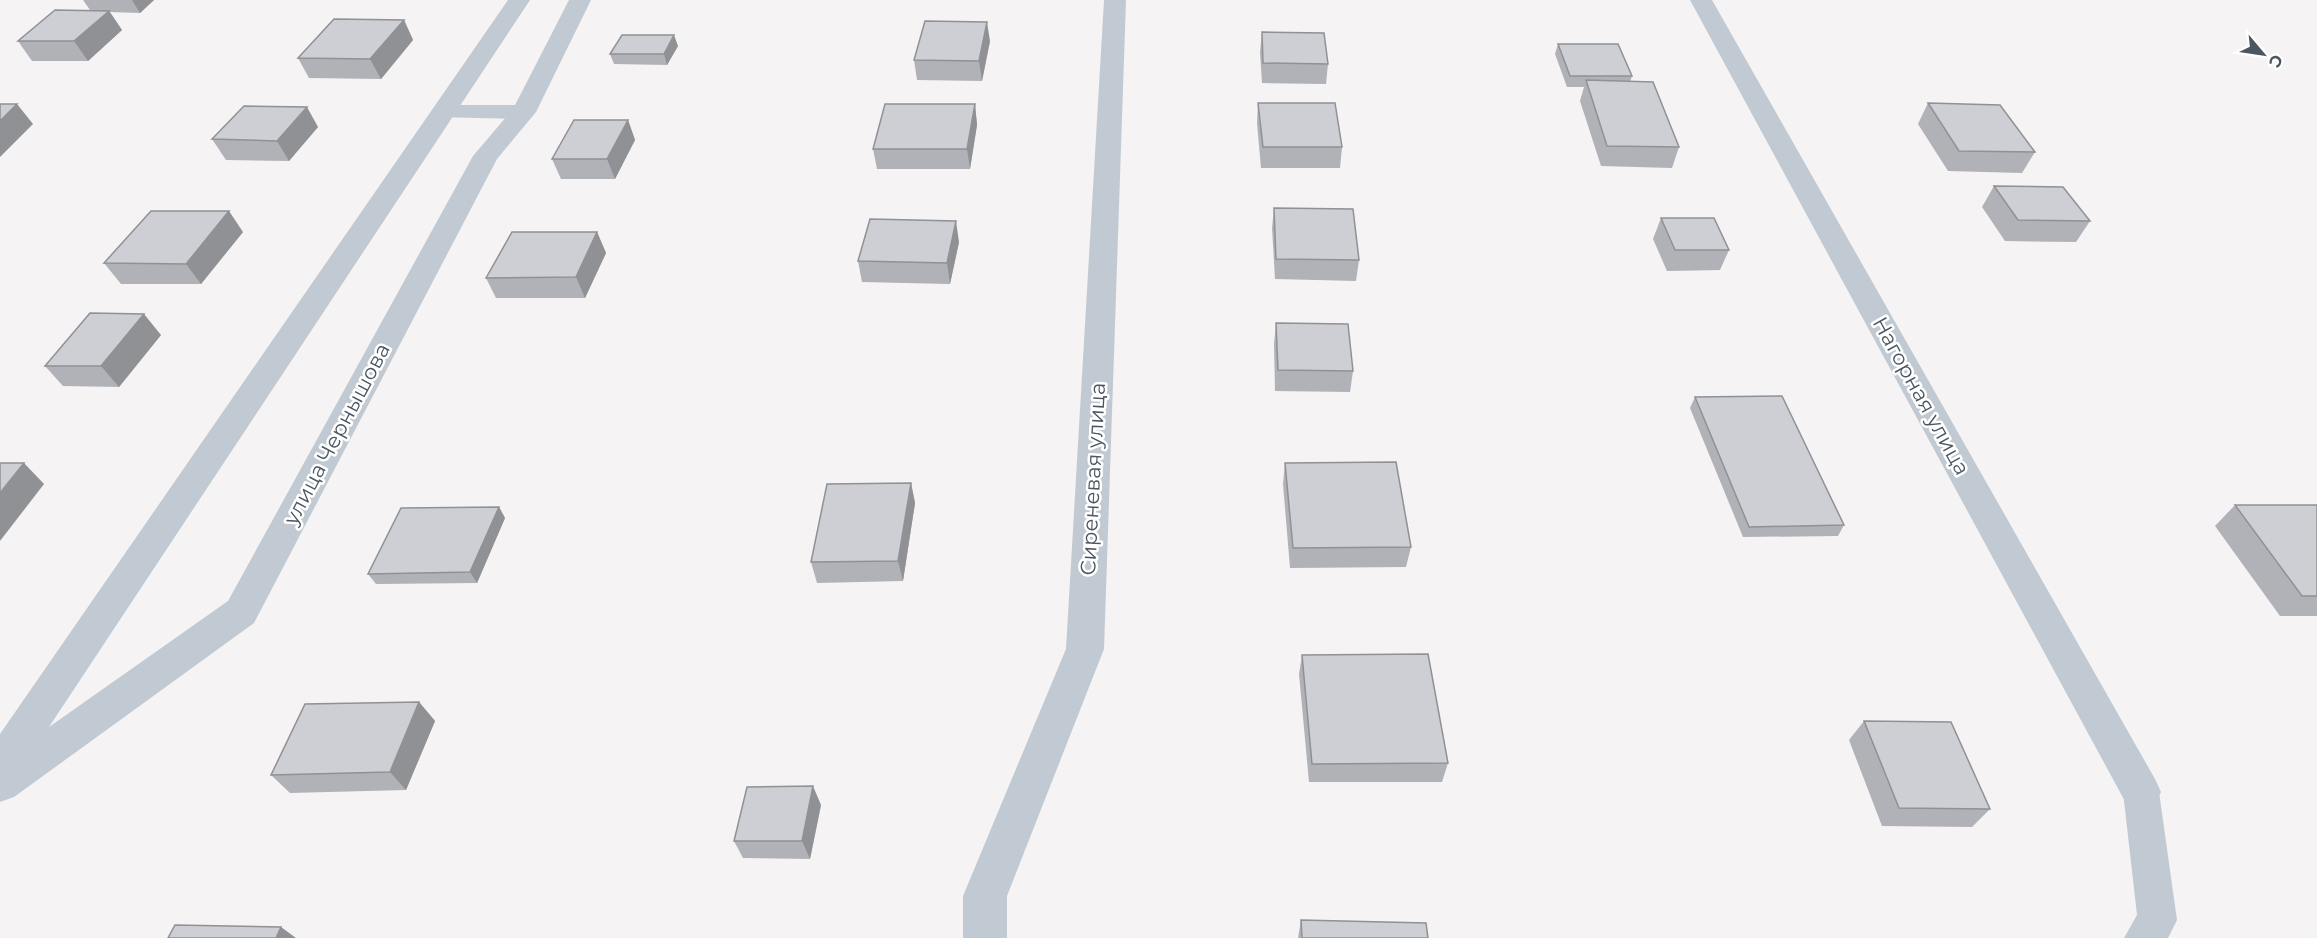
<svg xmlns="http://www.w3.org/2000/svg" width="2317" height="938" font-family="Montserrat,sans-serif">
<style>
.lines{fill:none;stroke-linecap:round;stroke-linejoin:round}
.lane{fill:#c1cad2;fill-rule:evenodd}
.street{fill:#c1cad2;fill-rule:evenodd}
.wall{fill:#b0b2b7}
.shaded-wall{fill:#909195}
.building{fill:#cdcfd5;stroke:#909195;stroke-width:1.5}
.labels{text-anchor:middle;stroke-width:5;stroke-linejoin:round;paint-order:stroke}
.street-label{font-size:21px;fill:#4a5661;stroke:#fff}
</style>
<rect width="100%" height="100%" fill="#f5f3f3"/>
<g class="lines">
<path class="lane" d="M 443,105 L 524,105 L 532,107 L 535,112 L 532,117 L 524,119 L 435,117 L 432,112 L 435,107 Z
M 2141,775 L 2154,780 L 2159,792 L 2177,920 L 2168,938 L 2124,938 L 2137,915 L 2123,792 L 2128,780 Z"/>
<path class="street" d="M 508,0 L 530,0 L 49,727 L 228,601 L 473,156 L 513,109 L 569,0 L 591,0 L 536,112 L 497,159 L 254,623 L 14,797 L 0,802 L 0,734 Z
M 1104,0 L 1126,0 L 1104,649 L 1007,896 L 1007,938 L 963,938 L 963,896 L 1066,649 Z
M 1690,0 L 1712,0 L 2155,779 L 2161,792 L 2155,805 L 2141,811 L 2127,805 Z"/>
</g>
<path class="wall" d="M 83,0 L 154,0 L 140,13 L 110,12 L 122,30 L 88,61 L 32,61 L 18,41 L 90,10 Z
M 404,20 L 413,40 L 381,79 L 309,78 L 298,58 Z
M 1262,32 L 1328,64 L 1326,84 L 1262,83 L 1260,52 Z
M 990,41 L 982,81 L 917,80 L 914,60 Z
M 1558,44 L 1632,76 L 1630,82 L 1679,147 L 1672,168 L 1601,166 L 1580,101 L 1584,87 L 1567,87 L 1555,54 Z
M 678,46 L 667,65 L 614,64 L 610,54 Z
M 1258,103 L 1342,147 L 1340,168 L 1261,168 L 1257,123 Z
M 1928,103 L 2035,152 L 2022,173 L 1948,171 L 1918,124 Z
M 975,104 L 977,125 L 970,169 L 877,169 L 873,149 Z
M 628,120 L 635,140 L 615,179 L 561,179 L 552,159 Z
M 318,127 L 289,161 L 226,160 L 212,139 Z
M 1994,186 L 2090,221 L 2076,242 L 2005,241 L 1982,207 Z
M 1274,208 L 1359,260 L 1356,281 L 1275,279 L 1272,228 Z
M 1661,218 L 1729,250 L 1720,270 L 1667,271 L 1653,239 Z
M 243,232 L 201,284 L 121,284 L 104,263 Z
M 597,232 L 606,253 L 585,298 L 496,298 L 486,278 Z
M 959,242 L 950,284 L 862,282 L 858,261 Z
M 1276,323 L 1353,371 L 1350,392 L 1275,391 L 1274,344 Z
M 161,335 L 119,387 L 63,386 L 45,366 Z
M 1695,397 L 1844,525 L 1838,536 L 1743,537 L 1690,408 Z
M 1285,463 L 1411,547 L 1406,567 L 1290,568 L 1283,484 Z
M 911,483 L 915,503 L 903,581 L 817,583 L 811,562 Z
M 2235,505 L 2317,505 L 2317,616 L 2280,616 L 2215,526 Z
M 499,507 L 505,518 L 477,583 L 376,584 L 368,574 Z
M 1302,655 L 1448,763 L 1442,782 L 1309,782 L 1299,674 Z
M 419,702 L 435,721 L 406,790 L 290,793 L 271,775 Z
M 1864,721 L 1990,809 L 1972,827 L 1882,826 L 1849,740 Z
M 821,805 L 810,859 L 743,858 L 734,841 Z
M 1301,920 L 1428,938 L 1298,938 Z"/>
<path class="shaded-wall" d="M 132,0 L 154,0 L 140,13 Z
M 109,11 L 122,30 L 88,61 L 74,41 Z
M 404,20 L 413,40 L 381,79 L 370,59 Z
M 987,22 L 990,41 L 982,81 L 979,61 Z
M 674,35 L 678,46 L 667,65 L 664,54 Z
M 17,104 L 33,124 L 0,157 L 0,121 Z
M 975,104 L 977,125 L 970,169 L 967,149 Z
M 307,107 L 318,127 L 289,161 L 277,141 Z
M 628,120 L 635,140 L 615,179 L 607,159 Z
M 229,211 L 243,232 L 201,284 L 186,264 Z
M 956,221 L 959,242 L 950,284 L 947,263 Z
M 597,232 L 606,253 L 585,298 L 576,277 Z
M 144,314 L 161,335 L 119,387 L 101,366 Z
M 24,463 L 44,484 L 0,541 L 0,493 Z
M 911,483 L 915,503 L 903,581 L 898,561 Z
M 499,507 L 505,518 L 477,583 L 470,572 Z
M 419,702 L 435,721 L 406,790 L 390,772 Z
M 813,786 L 821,805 L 810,859 L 802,841 Z
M 281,927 L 296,938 L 276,938 Z"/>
<path class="building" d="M 55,10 L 109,11 L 74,41 L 18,41 Z
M 334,19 L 404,20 L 370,59 L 298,58 Z
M 925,21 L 987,22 L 979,61 L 914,60 Z
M 1262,32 L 1324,33 L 1328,64 L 1263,63 Z
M 622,35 L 674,35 L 664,54 L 610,54 Z
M 1558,44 L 1618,44 L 1632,76 L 1570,76 Z
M 1586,80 L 1653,82 L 1679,147 L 1607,146 Z
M 1258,103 L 1335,103 L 1342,147 L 1263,147 Z
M 1928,103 L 2000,105 L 2035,152 L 1959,151 Z
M 0,104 L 17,104 L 0,121 Z
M 885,104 L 975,104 L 967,149 L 873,149 Z
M 244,106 L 307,107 L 277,141 L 212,139 Z
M 574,120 L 628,120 L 607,159 L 552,159 Z
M 1994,186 L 2063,187 L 2090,221 L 2018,220 Z
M 1274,208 L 1353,209 L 1359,260 L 1276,259 Z
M 151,211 L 229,211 L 186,264 L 104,263 Z
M 1661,218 L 1714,218 L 1729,250 L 1675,250 Z
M 870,219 L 956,221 L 947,263 L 858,261 Z
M 512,232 L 597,232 L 576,277 L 486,278 Z
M 90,313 L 144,314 L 101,366 L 45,366 Z
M 1276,323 L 1348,324 L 1353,371 L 1278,370 Z
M 1782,396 L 1844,525 L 1749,527 L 1695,397 Z
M 1396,462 L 1411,547 L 1293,548 L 1285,463 Z
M 0,463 L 24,463 L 0,493 Z
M 911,483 L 898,561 L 811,562 L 827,484 Z
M 2235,505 L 2317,505 L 2317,596 L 2302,596 Z
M 499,507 L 470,572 L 368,574 L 401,508 Z
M 1428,654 L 1448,763 L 1312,764 L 1302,655 Z
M 419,702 L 390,772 L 271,775 L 305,704 Z
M 1864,721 L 1951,722 L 1990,809 L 1899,808 Z
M 813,786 L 802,841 L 734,841 L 747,787 Z
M 1301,920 L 1426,923 L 1428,938 L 1302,938 Z
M 175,925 L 281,927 L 276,938 L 168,938 Z"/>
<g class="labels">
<g class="street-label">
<text transform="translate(1921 396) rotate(61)" y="7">Нагорная улица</text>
<text transform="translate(337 434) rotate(-62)" y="7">улица Чернышова</text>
<text transform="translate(1093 479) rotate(-87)" y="7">Сиреневая улица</text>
</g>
</g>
<g transform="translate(2263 54) rotate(119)" stroke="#ffffff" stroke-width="4.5" paint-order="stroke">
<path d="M0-4.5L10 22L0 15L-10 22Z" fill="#4a5661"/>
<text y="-9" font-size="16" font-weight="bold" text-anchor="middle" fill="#4a5661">С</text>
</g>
</svg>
